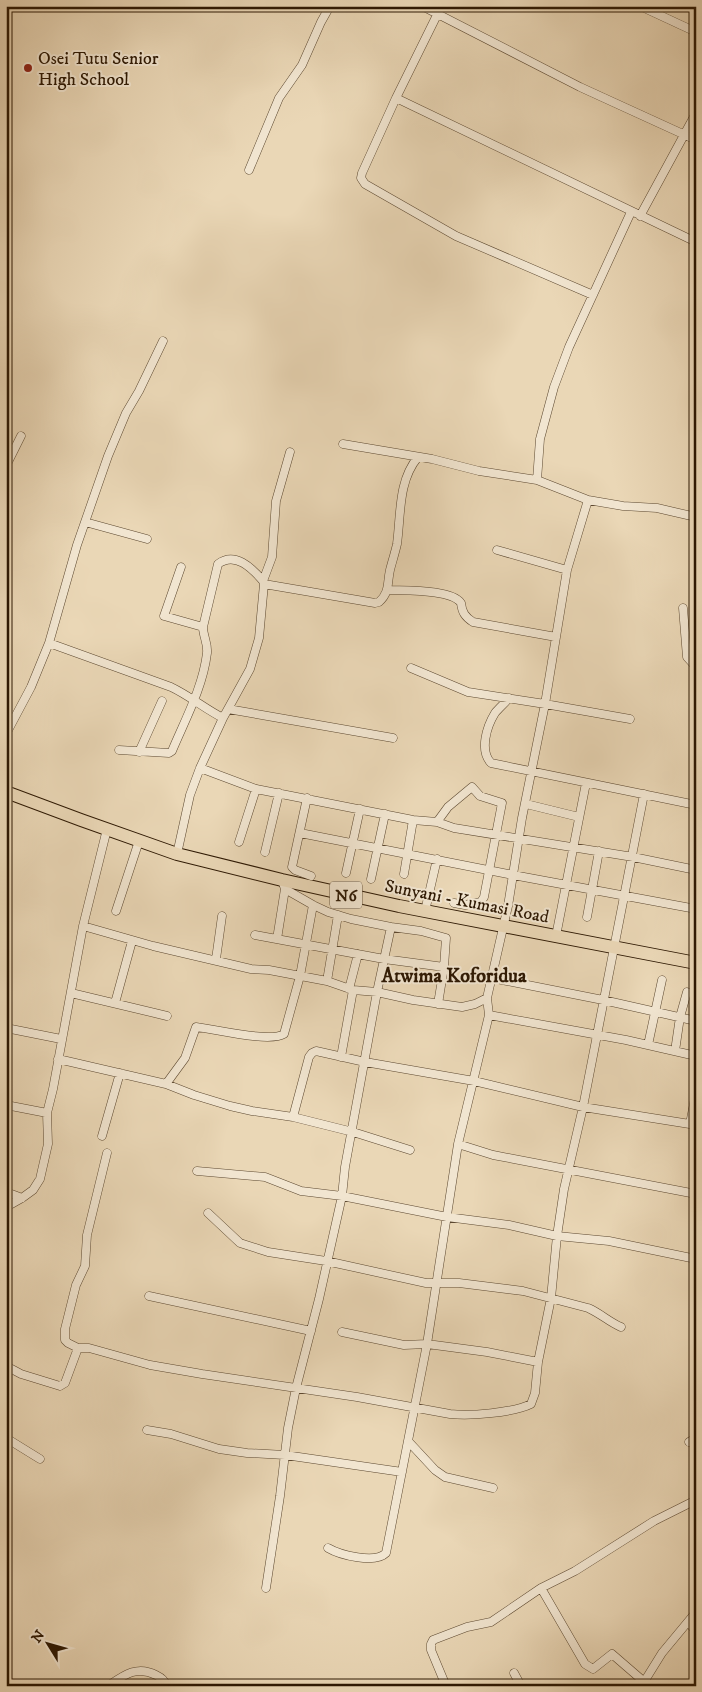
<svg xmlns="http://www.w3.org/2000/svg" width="702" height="1692" font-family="'IM FELL DW Pica',serif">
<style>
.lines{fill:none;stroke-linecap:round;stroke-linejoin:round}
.street-casing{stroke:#5c4830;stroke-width:9}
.primary-casing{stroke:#2d1803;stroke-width:14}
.street{stroke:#f1e5d0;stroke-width:8}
.primary{stroke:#ead7b6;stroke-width:12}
.poi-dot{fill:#8f2418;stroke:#f1e5d0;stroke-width:2}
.labels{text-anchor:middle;stroke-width:4;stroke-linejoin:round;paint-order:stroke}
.shield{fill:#f1e5d0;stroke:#685640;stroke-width:1}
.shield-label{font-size:16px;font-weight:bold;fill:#2d1803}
.poi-label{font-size:18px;fill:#2d1803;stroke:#f1e5d0;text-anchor:start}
.street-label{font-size:18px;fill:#2d1803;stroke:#f1e5d0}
.quarter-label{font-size:20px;font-weight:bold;fill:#2d1803;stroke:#f1e5d0}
</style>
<rect width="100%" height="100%" fill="#ead7b6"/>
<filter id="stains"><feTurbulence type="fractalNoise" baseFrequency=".004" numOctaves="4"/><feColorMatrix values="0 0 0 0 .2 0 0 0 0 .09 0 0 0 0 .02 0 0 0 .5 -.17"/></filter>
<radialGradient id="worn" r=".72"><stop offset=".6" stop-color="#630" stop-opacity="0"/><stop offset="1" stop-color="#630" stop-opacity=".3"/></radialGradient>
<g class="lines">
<defs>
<path id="street" d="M 422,6 L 580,87 L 696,140
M 640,6 L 696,32
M 437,15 L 396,98 L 362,173 L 361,178 L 365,184 L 456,236 L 593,295
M 396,98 L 696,242
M 249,170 L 279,98 L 302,65 L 321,22 L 330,6
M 631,212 L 569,347 L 554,387 L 540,439 L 537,480 L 588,500 L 623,506 L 657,508 L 696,517
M 640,216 L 696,113
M 343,444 L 432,459 L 479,471 L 537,480
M 6,466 L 21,436
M 85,522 L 147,539
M 497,550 L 567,570
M 181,567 L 164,616 L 203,627
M 264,584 L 375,603 L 379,602 C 390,592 387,583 390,570 C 392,562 395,553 397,544 C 401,514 398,481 418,457
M 388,590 C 405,591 451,589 461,603 C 462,612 465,617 473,622 L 556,637
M 683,608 L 687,657 L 696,667
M 49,643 L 171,687 C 190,696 205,709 223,718
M 411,668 L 468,692 L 545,704 L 630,719
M 509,698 C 505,703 499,708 495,713 C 487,726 479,750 491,763 L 696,805
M 228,709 L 393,738
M 6,734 L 31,687 L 49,643 L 77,545 L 108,456 L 126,413 L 139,391 L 163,341
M 119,750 L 169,753 L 172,751 C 185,720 203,687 207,653 C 208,643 203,636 203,627 L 218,564 C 235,551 252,568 263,581
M 139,752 L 162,701
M 200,768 L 223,718 L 250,669 L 259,638 L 264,584 L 263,581 L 272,557 L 276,501 L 290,452
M 307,798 L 292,867 L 295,870 L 311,876
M 526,804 L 579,817
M 437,822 L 448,807 L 472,787 L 480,796 L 502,803 L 484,897 L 481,902 L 465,905 L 454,903
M 300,833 L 513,875 L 696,909
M 239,842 L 256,789
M 265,852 L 279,793
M 177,854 L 190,795 L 200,768 L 256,789 L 413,820 L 437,822 L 454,828 L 633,857 L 696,870
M 346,873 L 360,809
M 404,874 L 413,820
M 371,879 L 385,814
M 116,911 L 139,841
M 425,911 L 437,859
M 587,917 L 599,851
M 83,926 L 153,946 L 251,969 L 269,970 L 327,981 L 353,990 L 377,992 L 413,1000 L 462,1007 L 475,1004 L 487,998
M 391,927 L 421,931 L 446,938 L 444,967 L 438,1004
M 255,935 L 384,959 L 444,967
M 556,936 L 586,783
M 277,939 L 285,889
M 216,959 L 222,916
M 492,978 L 603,1000 L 696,1021
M 327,981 L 338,915
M 349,989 L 358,954
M 71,993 L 167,1016
M 115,1003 L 132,941
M 489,1015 L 626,1040 L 696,1056
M 6,1028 L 61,1039
M 648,1045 L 662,980
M 675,1051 L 680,1017 L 687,992
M 341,1057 L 353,990
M 58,1059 L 166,1084 L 194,1095 L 230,1106 L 252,1111 L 293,1117 L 353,1132 L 410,1150
M 166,1084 L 185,1058 L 196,1027 C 215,1029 270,1043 284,1034 L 300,976 L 313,905
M 6,1105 L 47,1113
M 293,1117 L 309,1057 L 312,1053 L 316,1051 L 365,1062 L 474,1081 L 583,1107 L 696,1125
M 690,1124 L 696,1093
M 102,1136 L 120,1073
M 458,1144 L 493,1155 L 696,1194
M 197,1171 L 265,1177 L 301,1191 L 342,1196 L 447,1217 L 509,1225 L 557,1236 L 609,1241 L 696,1259
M 6,1192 L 22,1198
M 6,1207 L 22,1198 L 33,1190 L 40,1179 L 48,1144 L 47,1113 L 53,1089 L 83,926 L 107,829
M 208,1213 L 240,1243 L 268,1252 L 326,1261 L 426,1283 L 459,1283 L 523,1291 L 588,1308 C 600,1313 609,1322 621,1327
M 149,1296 L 311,1331
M 342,1332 L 404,1345 L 427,1344 L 487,1352 L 538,1362
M 78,1348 L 68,1343 L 65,1340 L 65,1329 L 76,1285 L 85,1266 L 87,1235 L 107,1153
M 6,1366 L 21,1374 L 60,1386 L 65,1383 L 78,1348 L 89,1348 L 150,1365 L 202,1374 L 357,1397 L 450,1414 C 470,1416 513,1413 531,1404 L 535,1393 L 538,1362 L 551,1298 L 557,1236 L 564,1189 L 583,1107 L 644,794
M 147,1430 L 171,1434 L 219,1449 L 247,1453 L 285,1455 L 402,1472
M 6,1438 L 40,1459
M 409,1442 L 435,1470 L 445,1477 L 493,1488
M 689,1442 L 696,1438
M 328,1548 C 340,1555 375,1564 386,1553 L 427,1344 L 458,1144 L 489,1015 L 487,998 L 508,906 L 522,818 L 545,704 L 567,570 L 588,500
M 266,1588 L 280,1496 L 288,1428 L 296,1388 L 319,1299 L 342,1196 L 345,1167 L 377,992 L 391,927 L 351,919 L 328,912 L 313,905 L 285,889 L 282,880
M 541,1588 L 585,1664 L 593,1669 L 612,1654 L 649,1686
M 688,1622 L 696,1631
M 514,1673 L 521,1686
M 644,1682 L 662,1653 L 696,1612
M 108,1686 C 124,1675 137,1665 156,1675 C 162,1678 164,1680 167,1686
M 446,1686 L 431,1650 L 431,1644 L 433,1640 L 467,1627 L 491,1622 L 541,1588 L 575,1571 L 654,1521 L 696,1500"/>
<path id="primary" d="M 6,792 L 81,820 L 177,854 L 282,880 L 399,906 L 696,963"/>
</defs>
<use href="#street" class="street-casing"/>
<use href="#primary" class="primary-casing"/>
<use href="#street" class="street"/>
<use href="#primary" class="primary"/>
</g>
<circle class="poi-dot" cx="28" cy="68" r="5"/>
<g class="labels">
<rect class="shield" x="330" y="881.5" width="32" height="27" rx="4"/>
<g class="shield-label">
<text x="346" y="901">N6</text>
</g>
<g class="poi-label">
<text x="38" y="64">Osei Tutu Senior<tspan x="38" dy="21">High School</tspan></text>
</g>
<g class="street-label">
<text transform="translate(467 901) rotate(11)" y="6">Sunyani - Kumasi Road</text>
</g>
<g class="quarter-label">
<text x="454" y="982">Atwima Koforidua</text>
</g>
</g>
<rect width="702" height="1692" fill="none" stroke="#ead7b6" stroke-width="25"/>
<rect x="8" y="8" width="687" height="1677" fill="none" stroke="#2d1803" stroke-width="2.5"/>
<rect x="12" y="12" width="677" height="1667" fill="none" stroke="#2d1803"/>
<g transform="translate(48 1644) rotate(307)" stroke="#f1e5d0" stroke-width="4" paint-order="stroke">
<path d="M0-4L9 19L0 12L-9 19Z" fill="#2d1803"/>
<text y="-8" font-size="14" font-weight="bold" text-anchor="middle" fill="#2d1803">N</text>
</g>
<rect width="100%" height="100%" filter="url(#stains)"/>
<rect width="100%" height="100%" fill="url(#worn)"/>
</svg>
